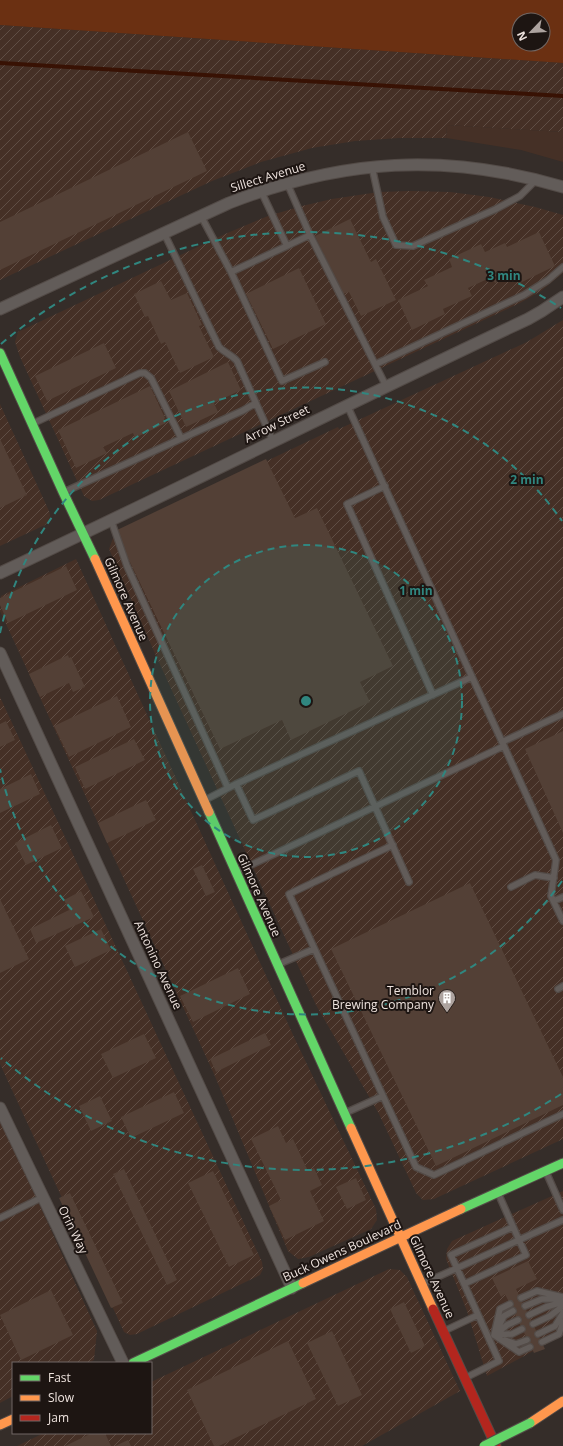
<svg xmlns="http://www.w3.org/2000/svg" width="563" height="1446" font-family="'Open Sans',sans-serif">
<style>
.built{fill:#453026}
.industrial{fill:url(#industrial-furrows)}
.green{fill:#6b3012;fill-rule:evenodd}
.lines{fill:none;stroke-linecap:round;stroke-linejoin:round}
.stream{stroke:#381204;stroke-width:4}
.building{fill:#534036}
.lane-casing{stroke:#534b47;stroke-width:8}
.street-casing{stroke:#534b47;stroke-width:13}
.fast-casing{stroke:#534b47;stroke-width:11}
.slow-casing{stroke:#534b47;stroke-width:11}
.jam-casing{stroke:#534b47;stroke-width:11}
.lane{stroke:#625c59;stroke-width:5.5}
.street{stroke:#625c59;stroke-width:11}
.fast{stroke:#63d668;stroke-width:9}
.slow{stroke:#ff974d;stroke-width:9}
.jam{stroke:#b3261e;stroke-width:9}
.fast-bridge-casing{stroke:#534b47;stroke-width:11;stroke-linecap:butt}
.fast-bridge{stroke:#63d668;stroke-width:9}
.ring{fill:none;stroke:#30867f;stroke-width:2;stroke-dasharray:7 5}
.labels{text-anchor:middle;stroke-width:4;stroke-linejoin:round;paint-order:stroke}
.street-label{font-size:12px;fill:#eee3de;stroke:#1d1512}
.poi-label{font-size:12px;fill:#eee3de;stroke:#1d1512;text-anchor:end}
.centre{fill:#30867f;stroke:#1d1512;stroke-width:2}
.ring-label{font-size:12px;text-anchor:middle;font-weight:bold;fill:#30867f;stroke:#1d1512;stroke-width:4;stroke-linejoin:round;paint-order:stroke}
</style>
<defs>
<pattern id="industrial-furrows" width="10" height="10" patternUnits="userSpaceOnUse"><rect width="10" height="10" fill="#453026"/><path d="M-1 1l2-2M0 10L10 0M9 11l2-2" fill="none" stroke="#604e45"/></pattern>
</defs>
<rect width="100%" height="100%" fill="#352d29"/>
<path class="built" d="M 447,125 L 563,132 L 563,162 L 521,150 L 446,138 Z"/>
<path class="industrial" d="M 0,25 L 563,63 L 563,132 L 447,125 L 446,138 L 399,138 L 355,141 L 312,148 L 261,162 L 212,181 L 0,280 Z
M 410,191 L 450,192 L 489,197 L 535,207 L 563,215 L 563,273 L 541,291 L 520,303 L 99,500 L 92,501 L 84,496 L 20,357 L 15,342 L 18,332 L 225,234 L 268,216 L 302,206 L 332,199 L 379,192 Z
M 563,320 L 563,1139 L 434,1199 L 423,1200 L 416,1193 L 379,1114 L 316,1005 L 157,658 L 109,549 L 115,533 L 338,427 L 339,429 L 527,342 Z
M 0,404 L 49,511 L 50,515 L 49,521 L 45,525 L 0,546 Z
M 76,559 L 294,1037 L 376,1209 L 377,1220 L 371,1229 L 309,1257 L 298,1259 L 288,1251 L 214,1074 L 0,611 L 1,596 Z
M 0,697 L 262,1262 L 263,1269 L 260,1275 L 137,1334 L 130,1335 L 124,1332 L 0,1064 Z
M 0,1118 L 97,1331 L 94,1360 L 88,1363 L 13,1363 L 13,1396 L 0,1403 Z
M 563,1191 L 563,1335 L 487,1376 L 467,1311 L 446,1259 L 447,1249 L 452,1241 Z
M 389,1269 L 400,1270 L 407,1277 L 460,1391 L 362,1446 L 17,1446 L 44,1433 L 151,1433 L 151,1382 Z"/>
<path class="green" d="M 0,0 L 563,0 L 563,63 L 0,25 ZM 519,20 L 543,20 L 543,44 L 519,44 Z"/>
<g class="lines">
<path class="stream" d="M 0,63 L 563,96"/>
</g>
<path class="building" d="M 188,132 L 207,171 L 0,270 L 0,222 Z
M 350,219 L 371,262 L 376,259 L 396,300 L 361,316 L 349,292 L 343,294 L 315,236 Z
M 539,232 L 555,266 L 520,283 L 515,274 L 495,283 L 492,277 L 468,288 L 472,296 L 443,309 L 445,314 L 412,330 L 398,300 L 428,286 L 424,280 L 452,267 L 449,259 L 481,244 L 485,252 L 505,243 L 507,247 Z
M 299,268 L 326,324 L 273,349 L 246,294 Z
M 161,281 L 171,300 L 187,293 L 202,325 L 199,326 L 214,357 L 180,373 L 165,342 L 161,344 L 148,316 L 145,317 L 134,294 Z
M 104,343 L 116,368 L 47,401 L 35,376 Z
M 228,362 L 241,390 L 214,403 L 218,412 L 186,427 L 169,391 Z
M 150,386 L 165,418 L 164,419 L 166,423 L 135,438 L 133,433 L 103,447 L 107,453 L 76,468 L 58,430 Z
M 0,439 L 27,495 L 0,508 Z
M 266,459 L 295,518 L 317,508 L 393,666 L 360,682 L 370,702 L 291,740 L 282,720 L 220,749 L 115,531 Z
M 66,566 L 77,590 L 8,623 L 0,605 L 0,598 Z
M 68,655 L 69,658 L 71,657 L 85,687 L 73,692 L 69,683 L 40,697 L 29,674 Z
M 117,696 L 131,727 L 69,757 L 54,726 Z
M 6,721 L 15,740 L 0,747 L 0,724 Z
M 563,731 L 563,833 L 525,749 Z
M 134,739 L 145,760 L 85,789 L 75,767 Z
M 31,774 L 40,794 L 0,813 L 0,789 Z
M 146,800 L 156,820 L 107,843 L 98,823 Z
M 51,825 L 62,848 L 26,865 L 15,843 Z
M 202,865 L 215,892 L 206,896 L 193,869 Z
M 470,883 L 563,1077 L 563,1105 L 436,1166 L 331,949 Z
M 81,891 L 94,917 L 36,943 L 30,929 L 69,910 L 64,900 Z
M 0,899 L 29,959 L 0,973 Z
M 101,929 L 111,950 L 75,967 L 65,946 Z
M 238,968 L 250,994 L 193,1022 L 180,996 Z
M 265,1033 L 271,1045 L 216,1072 L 210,1059 Z
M 144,1034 L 156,1058 L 113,1078 L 101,1054 Z
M 174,1092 L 184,1113 L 131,1138 L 121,1117 Z
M 100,1096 L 112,1121 L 91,1131 L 79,1106 Z
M 278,1126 L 286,1143 L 293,1139 L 308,1171 L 314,1168 L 322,1185 L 310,1191 L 324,1221 L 285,1240 L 269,1206 L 281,1200 L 251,1139 Z
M 124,1169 L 177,1280 L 167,1285 L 113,1174 Z
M 213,1171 L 254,1255 L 229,1267 L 188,1183 Z
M 356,1178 L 366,1200 L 347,1209 L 336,1187 Z
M 70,1193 L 123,1303 L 111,1308 L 59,1198 Z
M 528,1261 L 537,1279 L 516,1289 L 545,1349 L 534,1353 L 505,1294 L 501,1297 L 492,1278 Z
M 51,1290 L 73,1335 L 21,1360 L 0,1315 Z
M 404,1302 L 425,1346 L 411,1353 L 390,1309 Z
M 332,1331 L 362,1395 L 338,1406 L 307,1343 Z
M 288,1341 L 316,1399 L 219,1446 L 214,1446 L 187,1390 Z
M 92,1433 L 105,1433 L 111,1446 L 65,1446 Z
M 128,1440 L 131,1446 L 115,1446 Z"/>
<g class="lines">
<defs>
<path id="lane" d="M 372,167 L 383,217 L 396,245 L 413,246 L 496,209 L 520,196 L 536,180
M 201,216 L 231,272 L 287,246 L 261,191
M 164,233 L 219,347 C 225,353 232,355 237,361 L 273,441
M 310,235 L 386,386
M 287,246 L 310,235 L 287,183
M 231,272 L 282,381 L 325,362
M 376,364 L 524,295 L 548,280 L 563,267
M 347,405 L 472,677
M 34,423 L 140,373 L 145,373 L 151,378 L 181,438
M 385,486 L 347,504 L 433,695
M 64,492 L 242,411 L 256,403
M 111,520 L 127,566 L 228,788
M 502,742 L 563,714
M 236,784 L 472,677 L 504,746
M 205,800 L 236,784 L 253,820 L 359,771 L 409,882
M 393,845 L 289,894 L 416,1167 L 434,1175 L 563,1114
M 236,872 L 504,746 L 556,860 L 551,896 L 563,921
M 511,887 L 535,875 L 554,878
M 554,901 L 563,897
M 279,964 L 314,949
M 558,989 L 563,986
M 345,1113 L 383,1096
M 546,1172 L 563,1210
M 498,1193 L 519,1240 L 563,1220
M 0,1218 L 43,1197
M 422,1284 L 519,1240 L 526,1255 L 464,1284
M 521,1298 L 537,1291 L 563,1297
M 525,1306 L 542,1299 L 561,1299
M 529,1315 L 546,1307 L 563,1302
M 533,1324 L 550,1316 L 563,1306
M 498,1328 L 504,1316 L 513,1311
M 444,1331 L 478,1315
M 496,1334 L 507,1325 L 518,1320
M 538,1334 L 555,1326 L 563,1313
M 494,1335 L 519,1352 L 530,1347
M 494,1335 L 500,1309 L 510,1304
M 494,1335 L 512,1334 L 522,1329
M 505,1340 L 516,1344 L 527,1340
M 542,1342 L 559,1334 L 563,1322
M 465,1378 L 499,1361 L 451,1255 L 513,1227"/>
<path id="street" d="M 0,309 L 229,203 C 343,159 445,152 563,187
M 0,573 C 177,490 351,402 528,319 L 542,311 L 563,297
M 0,653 L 292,1288
M 0,1108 L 123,1363"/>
<path id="fast" d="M 0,353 L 63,492 L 95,559
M 209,812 L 351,1128
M 461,1209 L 563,1163
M 133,1363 L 303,1283"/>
<path id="slow" d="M 95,559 L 209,812
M 351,1128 L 433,1309
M 303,1283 L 461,1209
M 530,1423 L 563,1401
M 0,1425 L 13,1419"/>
<path id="jam" d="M 433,1309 L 496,1446"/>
</defs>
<use href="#lane" class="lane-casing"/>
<use href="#street" class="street-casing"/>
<use href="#fast" class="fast-casing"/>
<use href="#slow" class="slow-casing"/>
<use href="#jam" class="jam-casing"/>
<use href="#lane" class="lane"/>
<use href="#street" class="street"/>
<use href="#fast" class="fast"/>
<use href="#slow" class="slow"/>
<use href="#jam" class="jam"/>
<defs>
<path id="fast-bridge" d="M 484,1446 L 530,1423"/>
</defs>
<use href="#fast-bridge" class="fast-bridge-casing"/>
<use href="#fast-bridge" class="fast-bridge"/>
</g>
<circle cx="306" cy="701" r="156" fill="#30867f" fill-opacity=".12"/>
<g class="ring">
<circle cx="306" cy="701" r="156"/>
<path d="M562 881A313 313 0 0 1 0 769M0 633A313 313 0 0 1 562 521"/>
<path d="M561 1094A469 469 0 0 1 1 1058M1 344A469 469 0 0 1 561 308"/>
</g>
<defs>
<symbol id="building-pin" viewBox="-11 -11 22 30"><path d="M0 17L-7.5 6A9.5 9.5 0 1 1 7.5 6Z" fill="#ada39f" stroke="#1d1512"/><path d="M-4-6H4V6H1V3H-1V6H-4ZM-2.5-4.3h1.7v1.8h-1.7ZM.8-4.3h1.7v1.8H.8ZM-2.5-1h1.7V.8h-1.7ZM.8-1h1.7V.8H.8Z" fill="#fff"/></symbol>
</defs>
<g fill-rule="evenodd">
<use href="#building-pin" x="437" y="988" width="20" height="27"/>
</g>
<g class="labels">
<g class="street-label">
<text transform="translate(268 177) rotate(-17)" y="4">Sillect Avenue</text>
<text transform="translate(277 424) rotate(-26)" y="4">Arrow Street</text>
<text transform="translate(126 599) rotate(66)" y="4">Gilmore Avenue</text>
<text transform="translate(259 895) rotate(66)" y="4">Gilmore Avenue</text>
<text transform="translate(158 965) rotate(65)" y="4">Antonino Avenue</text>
<text transform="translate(73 1230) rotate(64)" y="4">Orin Way</text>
<text transform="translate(342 1251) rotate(-25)" y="4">Buck Owens Boulevard</text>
<text transform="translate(432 1277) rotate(65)" y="4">Gilmore Avenue</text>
</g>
<g class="poi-label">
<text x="434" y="995">Temblor<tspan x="434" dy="14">Brewing Company</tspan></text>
</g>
</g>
<circle cx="306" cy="701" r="6" class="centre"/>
<g class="ring-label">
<text x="504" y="280">3 min</text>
<text x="527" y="484">2 min</text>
<text x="416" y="595">1 min</text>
</g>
<rect x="12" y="1362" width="140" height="72" fill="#1d1512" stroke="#716764"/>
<rect x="20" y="1375" width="20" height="6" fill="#63d668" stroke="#716764"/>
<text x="48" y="1382" font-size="12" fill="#eee3de">Fast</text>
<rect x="20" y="1395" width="20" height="6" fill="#ff974d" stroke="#716764"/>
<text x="48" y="1402" font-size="12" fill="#eee3de">Slow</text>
<rect x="20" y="1415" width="20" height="6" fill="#b3261e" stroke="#716764"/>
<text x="48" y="1422" font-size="12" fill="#eee3de">Jam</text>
<g transform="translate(531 32) rotate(245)"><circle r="19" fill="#1d1512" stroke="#716764"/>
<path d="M0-3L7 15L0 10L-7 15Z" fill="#ada39f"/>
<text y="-6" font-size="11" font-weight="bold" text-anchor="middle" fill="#eee3de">N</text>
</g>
</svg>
